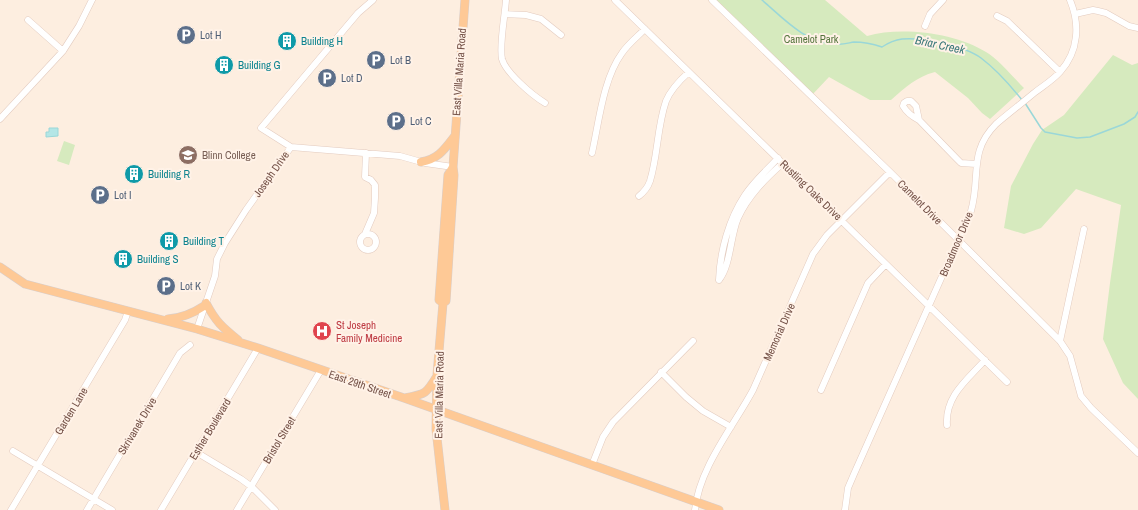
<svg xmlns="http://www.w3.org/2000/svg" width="1138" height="510" font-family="'Archivo Narrow',sans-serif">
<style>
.green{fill:#d6eabe}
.water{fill:#b4e6e6;stroke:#9ad7d8}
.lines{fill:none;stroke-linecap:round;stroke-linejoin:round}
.stream{stroke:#9ad7d8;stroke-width:1.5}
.minor-casing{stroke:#e3cbbf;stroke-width:7}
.major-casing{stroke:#d8cecb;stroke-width:9}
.minor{stroke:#fff;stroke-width:6}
.major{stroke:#fec996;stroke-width:8}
.labels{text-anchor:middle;stroke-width:4;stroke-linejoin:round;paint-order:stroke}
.service-label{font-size:11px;fill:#4e5e75;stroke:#fff2e7;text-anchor:start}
.park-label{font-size:11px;fill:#54743c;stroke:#fff2e7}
.culture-label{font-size:11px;fill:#0d838f;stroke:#fff2e7;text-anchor:start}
.street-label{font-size:11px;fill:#745147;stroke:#fff2e7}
.education-label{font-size:11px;fill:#785e54;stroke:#fff2e7;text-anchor:start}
.health-label{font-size:11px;fill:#be3a42;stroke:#fff2e7;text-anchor:start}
.water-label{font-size:12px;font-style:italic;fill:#3a787a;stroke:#fff2e7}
</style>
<rect width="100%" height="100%" fill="#fdeee0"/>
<path class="green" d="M 713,0 L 825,0 L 867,36 C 901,26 956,33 986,52 C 997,58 1014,78 1024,88 L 990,119 L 982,113 L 968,98 L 935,72 C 916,77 906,87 891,100 L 870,100 L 829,77 L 812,95 Z
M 1113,55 L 1132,65 L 1138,63 L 1138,399 L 1123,383 L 1103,339 L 1110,283 L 1121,205 L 1076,189 L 1041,228 L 1024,234 L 1004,228 L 1011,186 L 1033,144 L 1042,130 L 1064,115 Z
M 64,141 L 75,145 L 69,165 L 57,161 Z"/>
<path class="water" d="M 49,128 L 58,128 L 58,136 L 46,137 L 46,132 L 49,132 Z"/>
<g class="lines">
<path class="stream" d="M 762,0 C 783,18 806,44 836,44 C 842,45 848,43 854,42 C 864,42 873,44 882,47 C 888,43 894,40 902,39 C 922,37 965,46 981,58 C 997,70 1010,85 1022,100
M 1025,103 L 1041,128 L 1045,132 L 1077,138 L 1090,137 L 1124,124 L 1135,117 L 1138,112"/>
<defs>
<path id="minor" d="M 373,0 L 358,13 L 261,128 L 291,147 L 400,156 L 425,163 L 453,167
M 506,0 C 505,15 499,46 502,59 C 506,73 532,95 545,103
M 615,0 L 1007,382
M 712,0 L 890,172 L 1060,341 L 1070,356 L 1081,396 L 1091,408 L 1138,453
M 505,14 L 526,15 L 541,19 L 561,35
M 1075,14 L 1093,10 L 1098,11 L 1106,13 L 1129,26 L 1138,28
M 997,16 L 1007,21 L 1060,72
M 28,20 L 63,51
M 925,26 L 930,14 L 943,0
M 0,119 L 63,51 L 79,26 L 92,0
M 919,120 C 913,117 907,113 903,106 L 904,103 L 907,101 L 911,101 L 916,106 L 919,120 L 957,159 L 961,163 L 976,164
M 592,153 C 599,122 603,79 622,53 C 628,44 637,37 645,29
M 639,196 C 644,192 648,187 650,181 C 658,155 657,127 666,101 C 671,89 680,80 689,72
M360 242a8 8 0 1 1 16 0a8 8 0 1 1-16 0Z
M 365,234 L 374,213 L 375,198 L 375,185 L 371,180 L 365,177 L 366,153
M 719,280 C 720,251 729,219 745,195 C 754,181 767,170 778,158
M 719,280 C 731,265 730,236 738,218 C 748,196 765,179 783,163
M 197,329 L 215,276 L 217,259 L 225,243 L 246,210 L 291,147
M 1060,341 L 1084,229
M 661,372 L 686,397 L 703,411 L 731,427
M 821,390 L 868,283 L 886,264
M 947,425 C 945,396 967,380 985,360
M 13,451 L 112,510
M 196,452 L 241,479 L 252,487 L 275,510
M 592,465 L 603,437 L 613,422 L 693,341
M 11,510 L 125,320 L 128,311
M 87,510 L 180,353 L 190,345
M 161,510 L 258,348
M 237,510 L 321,370
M 695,510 C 699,468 733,427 753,390 L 813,254 L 827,235 L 890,172
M 845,510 L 848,488 L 854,474 L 971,211 C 981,177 968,152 996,124 C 1009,113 1022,103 1034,93 C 1043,86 1053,80 1060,72 C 1079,51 1080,24 1070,0"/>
<path id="major" d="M 421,162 C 438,159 444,150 454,137
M 0,267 L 25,284 L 197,329 L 258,348 L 404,398 L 719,510
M 206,303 C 216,322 222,327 238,340
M 443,303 L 439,300 L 448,175 L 453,167
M 168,319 C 182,318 192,314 204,306
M 405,398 C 426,394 426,394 437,376
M 445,510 L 436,429 L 437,375 L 443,303 L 446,301 L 454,175 L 453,167 L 465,0"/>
</defs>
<use href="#minor" class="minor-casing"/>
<use href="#major" class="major-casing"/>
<use href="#minor" class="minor"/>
<use href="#major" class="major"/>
</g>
<defs>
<symbol id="parking-disc" viewBox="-11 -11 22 22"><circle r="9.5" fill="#5c6f8a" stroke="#fff2e7"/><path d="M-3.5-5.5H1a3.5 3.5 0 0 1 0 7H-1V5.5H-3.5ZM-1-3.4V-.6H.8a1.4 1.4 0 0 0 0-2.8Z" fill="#fff"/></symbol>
<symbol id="building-disc" viewBox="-11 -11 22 22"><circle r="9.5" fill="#0f9aa8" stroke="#fff2e7"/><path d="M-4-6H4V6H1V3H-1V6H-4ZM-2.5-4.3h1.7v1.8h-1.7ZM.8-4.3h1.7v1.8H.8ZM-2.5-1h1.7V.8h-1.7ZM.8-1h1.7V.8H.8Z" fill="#fff"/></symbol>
<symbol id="university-disc" viewBox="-11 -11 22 22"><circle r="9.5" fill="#8d6e63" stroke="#fff2e7"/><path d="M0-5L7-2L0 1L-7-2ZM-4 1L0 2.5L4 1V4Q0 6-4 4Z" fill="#fff"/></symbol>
<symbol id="hospital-disc" viewBox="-11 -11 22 22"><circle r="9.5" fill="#e0444e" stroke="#fff2e7"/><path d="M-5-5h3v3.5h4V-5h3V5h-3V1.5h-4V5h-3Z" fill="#fff"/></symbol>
</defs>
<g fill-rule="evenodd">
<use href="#parking-disc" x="175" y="24" width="22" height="22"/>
<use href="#building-disc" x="276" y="30" width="22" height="22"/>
<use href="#parking-disc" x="365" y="49" width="22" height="22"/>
<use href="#building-disc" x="213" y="54" width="22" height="22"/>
<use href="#parking-disc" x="316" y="67" width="22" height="22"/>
<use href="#parking-disc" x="385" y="110" width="22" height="22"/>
<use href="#university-disc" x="177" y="144" width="22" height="22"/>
<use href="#building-disc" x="123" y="163" width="22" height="22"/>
<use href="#parking-disc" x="89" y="184" width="22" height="22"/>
<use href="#building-disc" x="158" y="230" width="22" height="22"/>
<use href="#building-disc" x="112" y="248" width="22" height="22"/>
<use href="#parking-disc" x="155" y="275" width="22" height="22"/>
<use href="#hospital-disc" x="311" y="320" width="22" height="22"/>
</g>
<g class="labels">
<g class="service-label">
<text x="200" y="39">Lot H</text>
<text x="390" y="64">Lot B</text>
<text x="341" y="82">Lot D</text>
<text x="410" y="125">Lot C</text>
<text x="114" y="199">Lot I</text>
<text x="180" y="290">Lot K</text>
</g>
<g class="park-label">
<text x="811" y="43">Camelot Park</text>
</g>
<g class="culture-label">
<text x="301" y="45">Building H</text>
<text x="238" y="69">Building G</text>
<text x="148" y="178">Building R</text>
<text x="183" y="245">Building T</text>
<text x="137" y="263">Building S</text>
</g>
<g class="street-label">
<text transform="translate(459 72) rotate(-86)" y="4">East Villa Maria Road</text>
<text transform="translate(271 174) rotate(-55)" y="4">Joseph Drive</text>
<text transform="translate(811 190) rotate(44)" y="4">Rustling Oaks Drive</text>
<text transform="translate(920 202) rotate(45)" y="4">Camelot Drive</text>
<text transform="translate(956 244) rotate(-67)" y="4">Broadmoor Drive</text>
<text transform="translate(779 332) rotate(-66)" y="4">Memorial Drive</text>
<text transform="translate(360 384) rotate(19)" y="4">East 29th Street</text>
<text transform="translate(439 395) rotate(-89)" y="4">East Villa Maria Road</text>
<text transform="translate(71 411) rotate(-59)" y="4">Garden Lane</text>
<text transform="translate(137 426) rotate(-59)" y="4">Skrivanek Drive</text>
<text transform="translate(210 429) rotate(-59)" y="4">Esther Boulevard</text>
<text transform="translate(279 440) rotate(-59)" y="4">Bristol Street</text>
</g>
<g class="education-label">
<text x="202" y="159">Blinn College</text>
</g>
<g class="health-label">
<text x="336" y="329">St Joseph<tspan x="336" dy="13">Family Medicine</tspan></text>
</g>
<g class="water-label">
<text transform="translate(940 45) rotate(12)" y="4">Briar Creek</text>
</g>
</g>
</svg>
